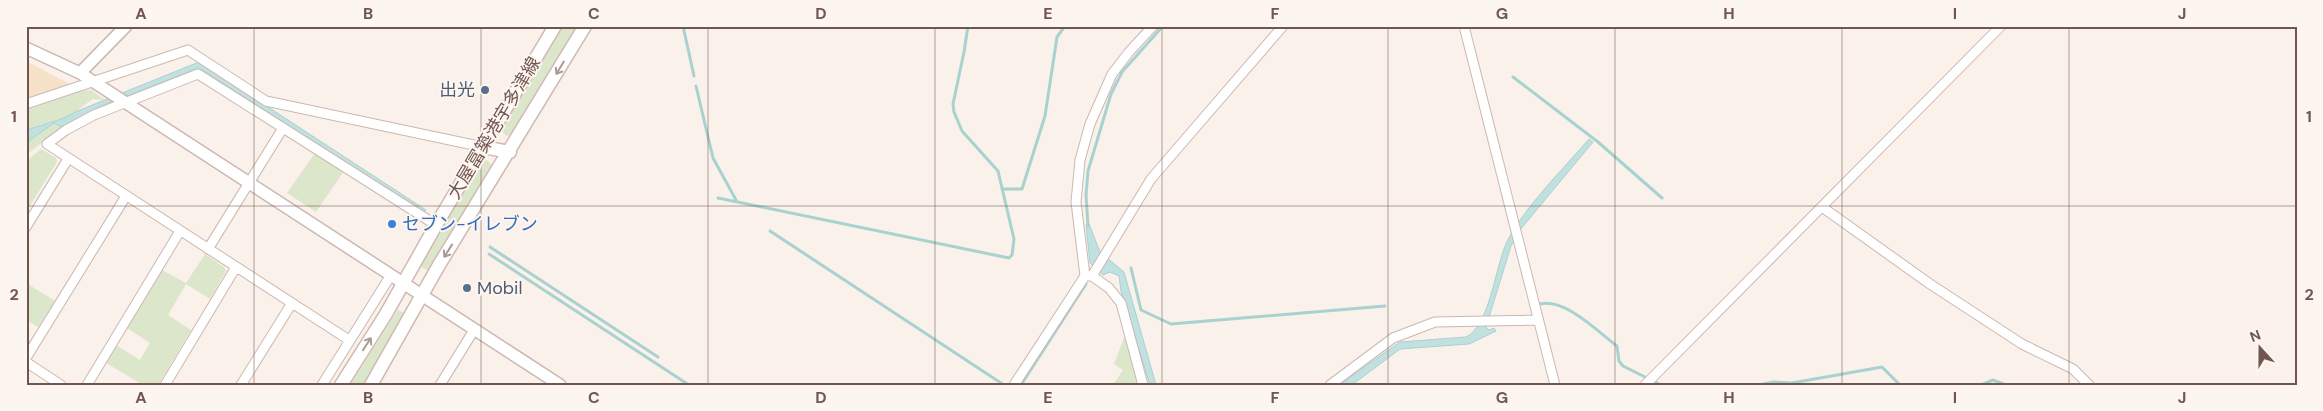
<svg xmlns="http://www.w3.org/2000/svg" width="2323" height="411" font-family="'DM Sans','Noto Sans JP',sans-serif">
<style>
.green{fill:#dbe6ca}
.sand{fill:#f5e2c9}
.water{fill:#c0e1e0;stroke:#a8d2d0}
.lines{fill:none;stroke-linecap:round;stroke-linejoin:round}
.stream{stroke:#a8d2d0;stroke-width:3}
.minor-casing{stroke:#cbb8b1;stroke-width:11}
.tertiary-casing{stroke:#cbb8b1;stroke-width:14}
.secondary-casing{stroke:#cfb9b2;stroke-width:15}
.minor{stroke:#fff;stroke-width:9}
.tertiary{stroke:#fff;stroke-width:11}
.secondary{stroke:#fff;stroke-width:12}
.oneway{stroke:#aa9a96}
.grid{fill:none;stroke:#715650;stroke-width:1;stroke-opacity:0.55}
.service-dot{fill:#5c6f8a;stroke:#fdf5f0;stroke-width:2}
.shop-dot{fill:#3f7fe0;stroke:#fdf5f0;stroke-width:2}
.labels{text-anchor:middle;stroke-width:4;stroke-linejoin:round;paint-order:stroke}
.service-label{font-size:18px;fill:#4e5e75;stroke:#fdf5f0;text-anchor:end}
.street-label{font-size:18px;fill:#715650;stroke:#fdf5f0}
.shop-label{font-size:18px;fill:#366cbe;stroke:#fdf5f0;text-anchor:start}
.neatline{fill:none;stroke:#715650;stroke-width:2}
.grid-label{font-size:16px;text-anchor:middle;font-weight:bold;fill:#715650}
</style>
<rect width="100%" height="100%" fill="#faf1ea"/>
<path class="green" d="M 563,26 L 578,26 L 513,134 L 507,136 L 502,132 L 502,127 Z
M 91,90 L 105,100 L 93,99 L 65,119 L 41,124 L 26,131 L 26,110 L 82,91 Z
M 54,123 L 62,127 L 26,155 L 26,143 Z
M 41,149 L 56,158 L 57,162 L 26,212 L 26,161 Z
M 315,153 L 344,171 L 316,212 L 287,193 Z
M 487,160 L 492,165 L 492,169 L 431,264 L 427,270 L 419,266 L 481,162 Z
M 205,254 L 224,267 L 226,271 L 210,299 L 186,284 L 168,315 L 191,330 L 158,385 L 143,385 L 106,363 L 116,345 L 140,360 L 150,343 L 127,328 L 162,270 L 186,283 Z
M 26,283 L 55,301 L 38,327 L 26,320 Z
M 398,310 L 404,313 L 363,385 L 350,385 Z
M 1125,335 L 1140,385 L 1113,385 L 1123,370 L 1114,364 Z"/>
<path class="sand" d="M 26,61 L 70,84 L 26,99 Z"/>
<path class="water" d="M 199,62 L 426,210 L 424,213 L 202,70 L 196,69 L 99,107 L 62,127 L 54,123 L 26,143 L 26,131 C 42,123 61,122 75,112 Z
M 1589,139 L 1593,142 L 1520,230 L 1511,246 L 1486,327 L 1489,330 L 1494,328 L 1496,331 L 1469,344 L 1400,349 L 1352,385 L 1339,385 L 1400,342 L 1466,337 C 1490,325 1495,268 1506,244 C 1520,212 1565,167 1589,139 Z
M 1089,224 L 1100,252 L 1124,272 L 1156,385 L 1150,385 L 1121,291 L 1119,276 L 1110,272 L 1103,275 L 1090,263 L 1086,225 Z"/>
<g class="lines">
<path class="stream" d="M 683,26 L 694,76
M 1513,77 L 1598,142 L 1662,198
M 696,86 L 713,158 L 736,200
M 1002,189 L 1022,189 L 1045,116 L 1057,37 L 1065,26
M 718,198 L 1009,258 L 1012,255 L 1014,239 L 998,171 L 962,131 L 954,112 L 953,104 L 964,52 L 968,26
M 1088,226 L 1086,195 L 1088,171 L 1111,94 L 1122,72 L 1163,26
M 770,231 L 1004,385
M 490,247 L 658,357
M 489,254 L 689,385
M 1131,268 L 1141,310 L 1171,324 L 1385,306
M 1540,304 C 1565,298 1597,331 1617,346 L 1619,361 L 1623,366 L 1661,385
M 1021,385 L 1086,284
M 1759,385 L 1773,382 L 1792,383 L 1882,367 L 1900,385
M 1981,385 L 1993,380 L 2006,385"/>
<defs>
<path id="minor" d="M 1464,26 L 1555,385
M 26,104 L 188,50 L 266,101 L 483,147
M 1822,207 L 1930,284 L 2022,344 L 2073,369 L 2089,385
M 26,227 L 68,159
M 208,249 L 283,128
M 1087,276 L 1092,276 L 1109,288 L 1121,303 L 1143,385
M 1092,276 L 1151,179 L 1283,26
M 349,340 L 47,144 L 66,130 L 94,115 L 198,74 L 436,225
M 26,358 L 126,196
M 26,362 L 61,385
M 87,385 L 180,231
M 165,385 L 236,267
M 241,385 L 292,303
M 322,385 L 391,275
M 440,385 L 474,330
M 1014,385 L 1085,276 L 1076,202 L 1080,160 L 1090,124 L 1112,74 L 1129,52 L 1153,26
M 1330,385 L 1393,338 L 1435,322 L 1538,320
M 1645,385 L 2001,26"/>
<path id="tertiary" d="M 26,48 L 80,73 L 560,385
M 80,73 L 126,26"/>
<path id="secondary" d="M 483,147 L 510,152
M 341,385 L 386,314 L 436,225 L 555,26
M 371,385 L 439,265 L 585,26"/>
</defs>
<use href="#minor" class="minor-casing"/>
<use href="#tertiary" class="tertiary-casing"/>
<use href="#secondary" class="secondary-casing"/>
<use href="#minor" class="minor"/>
<use href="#tertiary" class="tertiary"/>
<use href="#secondary" class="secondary"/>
</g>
<defs><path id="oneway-shaft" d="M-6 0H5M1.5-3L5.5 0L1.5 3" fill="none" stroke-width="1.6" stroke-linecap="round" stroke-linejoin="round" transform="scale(1.25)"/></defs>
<g class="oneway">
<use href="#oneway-shaft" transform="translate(560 68) rotate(121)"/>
<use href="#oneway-shaft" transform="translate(448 251) rotate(122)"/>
<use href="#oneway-shaft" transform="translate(367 344) rotate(-57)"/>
</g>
<path class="grid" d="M 254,26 L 254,385M 481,26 L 481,385M 708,26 L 708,385M 935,26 L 935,385M 1162,26 L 1162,385M 1388,26 L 1388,385M 1615,26 L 1615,385M 1842,26 L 1842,385M 2069,26 L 2069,385M 26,206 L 2297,206"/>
<g class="service-dot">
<circle cx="485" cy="90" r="5"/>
<circle cx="467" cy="288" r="5"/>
</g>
<circle class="shop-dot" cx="392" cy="224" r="5"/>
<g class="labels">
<g class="service-label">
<text x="475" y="96">出光</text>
<text x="477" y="294" text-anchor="start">Mobil</text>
</g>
<g class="street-label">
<text transform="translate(494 128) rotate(-59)" y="6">大屋冨築港宇多津線</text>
</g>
<g class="shop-label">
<text x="402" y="230">セブン-イレブン</text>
</g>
</g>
<rect width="2323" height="411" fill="none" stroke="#fdf5f0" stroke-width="55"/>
<g transform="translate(2260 348) rotate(339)" stroke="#fdf5f0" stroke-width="4" paint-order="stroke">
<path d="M0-4L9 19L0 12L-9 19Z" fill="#715650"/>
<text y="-8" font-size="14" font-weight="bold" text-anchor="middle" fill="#715650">N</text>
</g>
<rect x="28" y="28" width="2268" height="356" class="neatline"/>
<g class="grid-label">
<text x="141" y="19">A</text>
<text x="368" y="19">B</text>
<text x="594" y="19">C</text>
<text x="821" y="19">D</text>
<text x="1048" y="19">E</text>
<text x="1275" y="19">F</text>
<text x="1502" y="19">G</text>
<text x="1729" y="19">H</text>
<text x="1955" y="19">I</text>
<text x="2182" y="19">J</text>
<text x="14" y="122">1</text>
<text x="2309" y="122">1</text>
<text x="14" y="300">2</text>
<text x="2309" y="300">2</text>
<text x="141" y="403">A</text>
<text x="368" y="403">B</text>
<text x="594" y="403">C</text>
<text x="821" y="403">D</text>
<text x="1048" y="403">E</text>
<text x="1275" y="403">F</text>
<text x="1502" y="403">G</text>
<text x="1729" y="403">H</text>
<text x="1955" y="403">I</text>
<text x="2182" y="403">J</text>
</g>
</svg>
